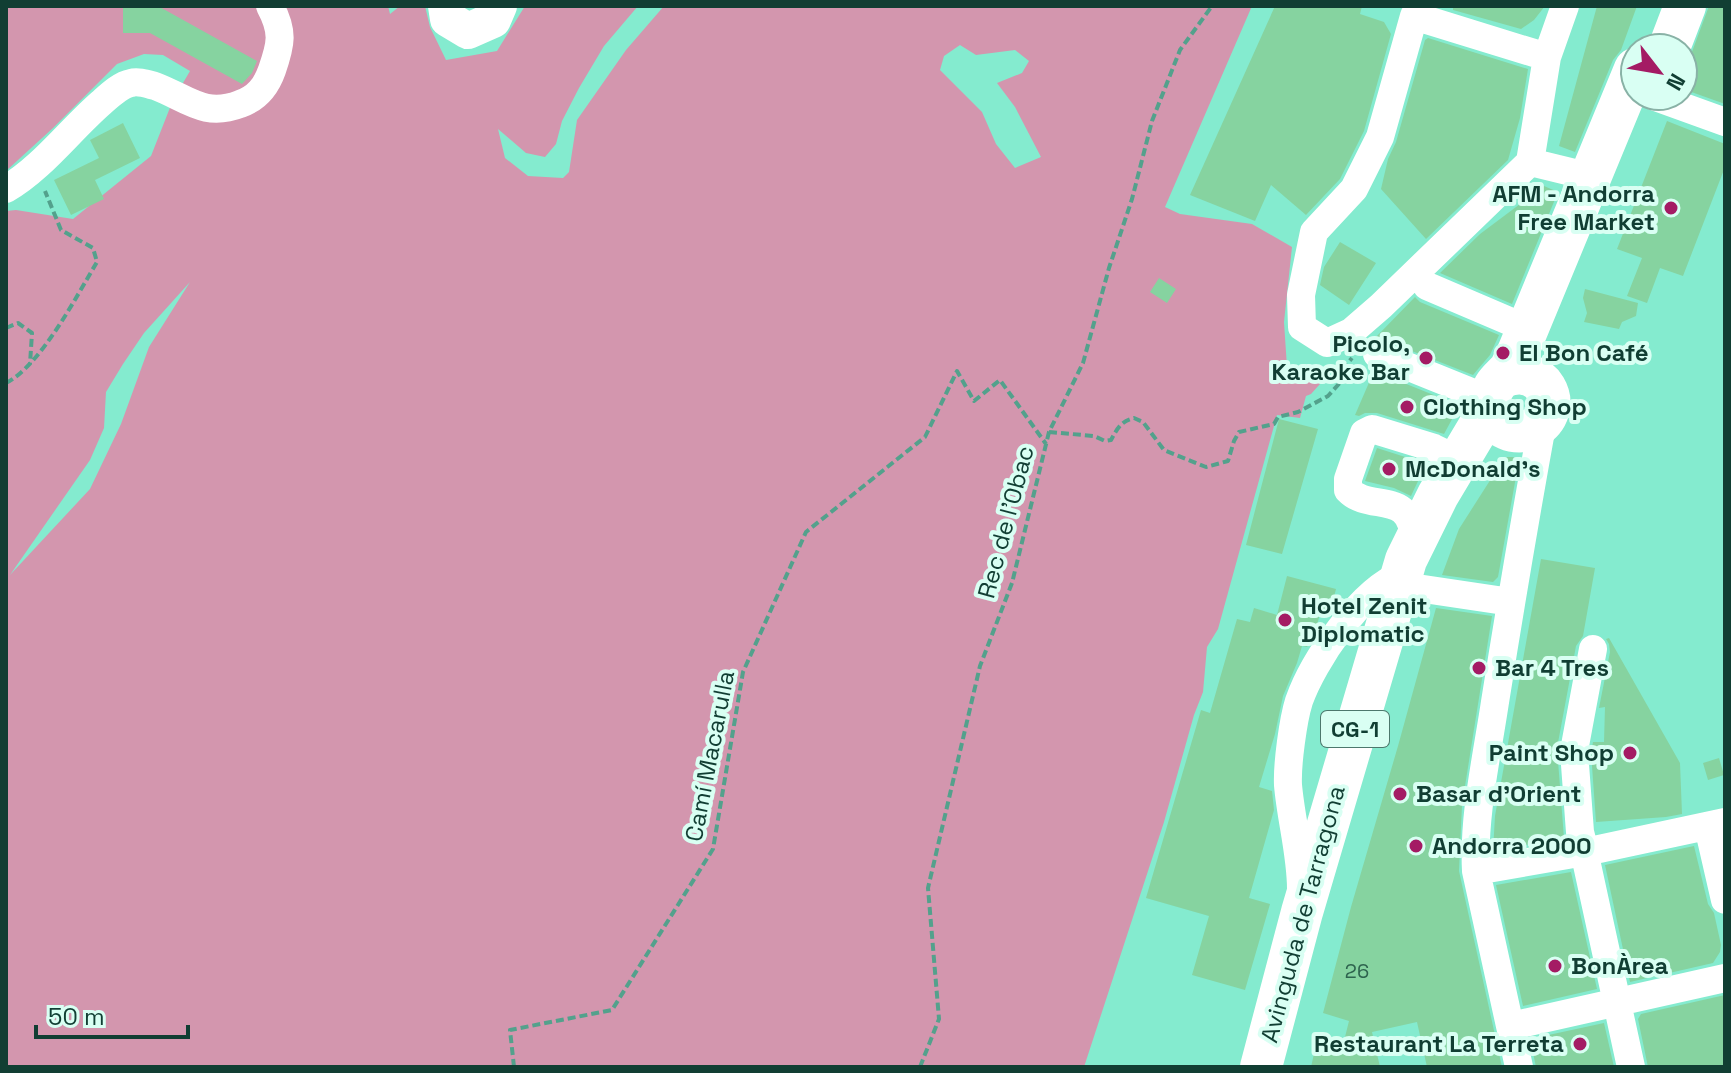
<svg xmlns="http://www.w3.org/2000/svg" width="1731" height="1073" font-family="'Space Grotesk',sans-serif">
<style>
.green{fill:#d396ae;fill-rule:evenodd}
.building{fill:#86d3a0}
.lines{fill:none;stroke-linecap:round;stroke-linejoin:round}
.path{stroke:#53a18c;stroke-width:4;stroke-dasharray:8 4;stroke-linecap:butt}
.minor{stroke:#fff;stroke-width:28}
.major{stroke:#fff;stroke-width:36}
.highway{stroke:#fff;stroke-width:42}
.poi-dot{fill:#a41b64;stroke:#d9fff3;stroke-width:3}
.labels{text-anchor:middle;stroke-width:8;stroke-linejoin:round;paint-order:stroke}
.number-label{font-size:20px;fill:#2e634e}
.shield{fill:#d9fff3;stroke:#4d786d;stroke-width:2}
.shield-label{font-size:22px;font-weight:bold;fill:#113e33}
.poi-label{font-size:24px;font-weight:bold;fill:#113e33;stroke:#d9fff3;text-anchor:start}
.street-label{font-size:24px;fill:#113e33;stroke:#d9fff3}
</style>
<rect width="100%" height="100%" fill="#84ebcf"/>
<path class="green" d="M 6,6 L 388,6 L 390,14 L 400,6 L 425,6 L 430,27 L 446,60 L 497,51 L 525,6 L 638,6 L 604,46 L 579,88 L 562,121 L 556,144 L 545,157 L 526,153 L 498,129 L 505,158 L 528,176 L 563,178 L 569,172 L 577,120 L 626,50 L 664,6 L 1252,6 L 1165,207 L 1180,214 L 1252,224 L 1292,247 L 1284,322 L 1287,367 C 1307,365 1308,368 1320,384 L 1311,394 L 1306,396 L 1300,418 L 1277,415 L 1218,629 L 1207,647 L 1203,692 L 1194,715 L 1164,822 L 1084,1067 L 6,1067 L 6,211 L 16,210 L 73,219 L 151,156 L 173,100 L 190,71 L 163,55 L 144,54 L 117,64 L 53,128 L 6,171 ZM 960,45 L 976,55 L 1015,50 L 1029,61 L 1022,73 L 997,83 L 1015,107 L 1041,157 L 1015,168 L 996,144 L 982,112 L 940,70 L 944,56 ZM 190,282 L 149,347 L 121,424 L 90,489 L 10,575 L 90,460 L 104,428 L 106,392 L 123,364 L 144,333 Z"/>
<path class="building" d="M 123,6 L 158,6 L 257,61 L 252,73 L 242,84 L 150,33 L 123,33 Z
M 1275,6 L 1362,6 L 1360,14 L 1384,22 L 1391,34 L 1364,131 L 1340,179 L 1306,215 L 1271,185 L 1255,221 L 1190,195 Z
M 1453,6 L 1545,6 L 1534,20 L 1521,29 L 1453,10 Z
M 1597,6 L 1637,6 L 1621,50 L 1613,60 L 1575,152 L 1559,146 Z
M 1709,6 L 1725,6 L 1725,104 L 1683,89 L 1683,76 Z
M 1428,38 L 1528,69 L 1520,118 L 1508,160 L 1426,239 L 1381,189 L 1388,159 L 1396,142 L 1425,40 Z
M 1667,121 L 1725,144 L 1725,167 L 1683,276 L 1660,268 L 1647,303 L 1627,296 L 1642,258 L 1617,249 Z
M 123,123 L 140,158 L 95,180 L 104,199 L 71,215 L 54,180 L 99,158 L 90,140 Z
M 1544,186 L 1558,192 L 1512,304 L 1440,273 L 1480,234 Z
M 1340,242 L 1376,263 L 1349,305 L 1320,285 L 1324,267 Z
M 1159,278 L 1176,289 L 1167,303 L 1150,292 Z
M 1585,289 L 1638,303 L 1636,316 L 1622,322 L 1619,329 L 1584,322 L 1587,313 L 1583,298 Z
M 1415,297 L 1420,302 L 1499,335 L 1490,355 L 1473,375 L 1376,337 Z
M 1374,371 L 1456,404 L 1457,410 L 1444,434 L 1377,413 L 1365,413 L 1359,416 L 1355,415 Z
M 1279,419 L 1318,429 L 1282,554 L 1246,545 Z
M 1377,448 L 1424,463 L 1419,479 L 1411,496 L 1394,488 L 1365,481 Z
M 1507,457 L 1513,457 L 1519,460 L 1498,577 L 1493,582 L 1442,575 L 1459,529 L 1503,460 Z
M 1541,559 L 1595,568 L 1583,636 L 1576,646 L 1557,748 L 1564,838 L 1493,851 L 1495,816 Z
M 1287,576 L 1336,589 L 1329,616 L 1320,614 L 1314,636 L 1307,647 L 1302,646 L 1297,663 L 1283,696 L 1275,734 L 1259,787 L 1272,791 L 1274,810 L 1249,898 L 1270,904 L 1245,990 L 1192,975 L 1209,916 L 1146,898 L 1201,710 L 1210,713 L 1237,619 L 1250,622 L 1254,608 L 1277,615 Z
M 1436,608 L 1492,616 L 1462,805 L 1459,871 L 1502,1067 L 1427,1067 L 1417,1022 L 1372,1032 L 1380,1067 L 1311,1067 L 1318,1036 L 1344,1041 L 1349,1021 L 1323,1013 L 1351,907 L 1398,746 Z
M 1609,638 L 1680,763 L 1682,814 L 1666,817 L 1596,822 L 1591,752 L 1593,742 L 1604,742 L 1605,707 L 1599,708 L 1610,652 L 1609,644 L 1606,639 Z
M 1719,758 L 1724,775 L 1708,780 L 1703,763 Z
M 1694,846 L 1708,904 L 1714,913 L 1721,945 L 1720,952 L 1713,963 L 1630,982 L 1605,865 Z
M 1571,872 L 1597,989 L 1523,1006 L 1496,885 Z
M 1725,995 L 1725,1067 L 1648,1067 L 1638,1019 L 1641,1014 Z
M 1604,1023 L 1614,1067 L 1536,1067 L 1530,1039 Z"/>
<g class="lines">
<path class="path" d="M 6,328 L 18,323 L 32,333 L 30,364
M 1340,381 L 1340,372 L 1352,358
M 6,383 C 41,365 76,297 97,262 L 93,248 L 61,230 L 45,191
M 1049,432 L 1094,436 L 1105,441 L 1111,440 C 1117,429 1121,421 1134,418 L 1143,422 L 1164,450 L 1206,467 L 1228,461 L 1234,441 L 1239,432 L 1274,424 L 1278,417 L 1298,412 L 1328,396 L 1357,364
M 514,1067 L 510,1030 L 612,1010 L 713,849 L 743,672 L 806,532 L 925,437 L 957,371 L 974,401 L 1000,380 L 1046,444
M 920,1067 L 939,1019 L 928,888 L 980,666 L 1012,583 L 1049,432 L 1083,363 L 1109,268 L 1132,199 L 1152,121 L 1180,50 L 1212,6"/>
<path class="minor" d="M 1547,57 L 1414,16 L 1380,137 L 1354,189 L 1314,232 L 1301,295 L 1302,327 L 1327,343 L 1351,332 L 1381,306 L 1530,162 L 1547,57 L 1565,6
M 1653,96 L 1725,122
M 1530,162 L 1575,173 L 1591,179
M 6,189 C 42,168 69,131 101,103 C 109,96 120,85 131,83 C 138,81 147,84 155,86 C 187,98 204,118 240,104 C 257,98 266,87 272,70 C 281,44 284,32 270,6
M 1427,286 L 1528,329
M 1377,354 L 1481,396 L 1489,402
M 1414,541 C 1412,488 1370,513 1348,490 L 1348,479 L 1364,433 L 1372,429 L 1434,448 L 1459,460
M 1417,588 L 1511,602
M 1708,826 L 1725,900
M 1585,852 L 1580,832 L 1574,751 L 1593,649
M 1586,860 L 1631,1067
M 1476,871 L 1585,852 L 1725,822
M 1301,889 C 1301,854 1291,820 1288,785 C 1287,765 1293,720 1299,701 C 1313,661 1361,590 1401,575
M 1511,1026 L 1725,978
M 1519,1067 L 1476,871 C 1473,816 1487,756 1495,702 C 1510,608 1526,513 1543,420"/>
<path class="major" d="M 446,6 L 448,19 L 468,31 L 493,20 L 499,6"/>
<path class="highway" d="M 1669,48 L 1685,6
M 1503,377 C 1542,361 1566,406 1536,427 C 1528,432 1516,433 1507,429 C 1491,422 1485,402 1494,387 C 1498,380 1505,375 1510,369 C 1513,363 1515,358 1518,352 L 1635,69
M 1261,1067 L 1302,912 L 1406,560 L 1438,495 L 1490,408"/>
</g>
<g class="poi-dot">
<circle cx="1671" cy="208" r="8"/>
<circle cx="1503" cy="353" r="8"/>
<circle cx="1426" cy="358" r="8"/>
<circle cx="1407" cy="407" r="8"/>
<circle cx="1389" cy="469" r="8"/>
<circle cx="1285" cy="620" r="8"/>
<circle cx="1479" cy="668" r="8"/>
<circle cx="1630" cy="753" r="8"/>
<circle cx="1400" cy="794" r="8"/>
<circle cx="1416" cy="846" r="8"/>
<circle cx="1555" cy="966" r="8"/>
<circle cx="1580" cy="1044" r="8"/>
</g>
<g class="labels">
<g class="number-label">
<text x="1357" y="978">26</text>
</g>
<rect class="shield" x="1321" y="711" width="68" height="36" rx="6"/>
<g class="shield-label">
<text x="1355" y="737">CG-1</text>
</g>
<g class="poi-label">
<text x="1655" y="202" text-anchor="end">AFM - Andorra<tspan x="1655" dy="28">Free Market</tspan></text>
<text x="1410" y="352" text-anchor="end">Picolo,<tspan x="1410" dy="28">Karaoke Bar</tspan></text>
<text x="1519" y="361">El Bon Café</text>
<text x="1423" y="415">Clothing Shop</text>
<text x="1405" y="477">McDonald's</text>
<text x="1301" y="614">Hotel Zenit<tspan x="1301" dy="28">Diplomatic</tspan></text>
<text x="1495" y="676">Bar 4 Tres</text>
<text x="1614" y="761" text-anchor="end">Paint Shop</text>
<text x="1416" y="802">Basar d'Orient</text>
<text x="1432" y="854">Andorra 2000</text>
<text x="1571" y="974">BonÀrea</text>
<text x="1564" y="1052" text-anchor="end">Restaurant La Terreta</text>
</g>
<g class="street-label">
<text transform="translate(1006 522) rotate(-75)" y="8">Rec de l'Obac</text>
<text transform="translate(710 756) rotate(-79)" y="8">Camí Macarulla</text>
<text transform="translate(1303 914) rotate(-75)" y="8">Avinguda de Tarragona</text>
</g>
</g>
<rect width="1731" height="1073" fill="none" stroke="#113e33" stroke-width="16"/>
<g transform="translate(1659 72) rotate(121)"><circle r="38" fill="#d9fff3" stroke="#89b2a6" stroke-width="2"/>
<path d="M0-6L14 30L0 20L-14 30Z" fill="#a41b64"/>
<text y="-12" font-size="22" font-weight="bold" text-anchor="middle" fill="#113e33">N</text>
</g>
<path d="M36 1025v12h152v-12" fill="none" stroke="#113e33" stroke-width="4"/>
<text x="48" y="1025" font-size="24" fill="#113e33" stroke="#d9fff3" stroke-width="6" paint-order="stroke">50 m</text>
</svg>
